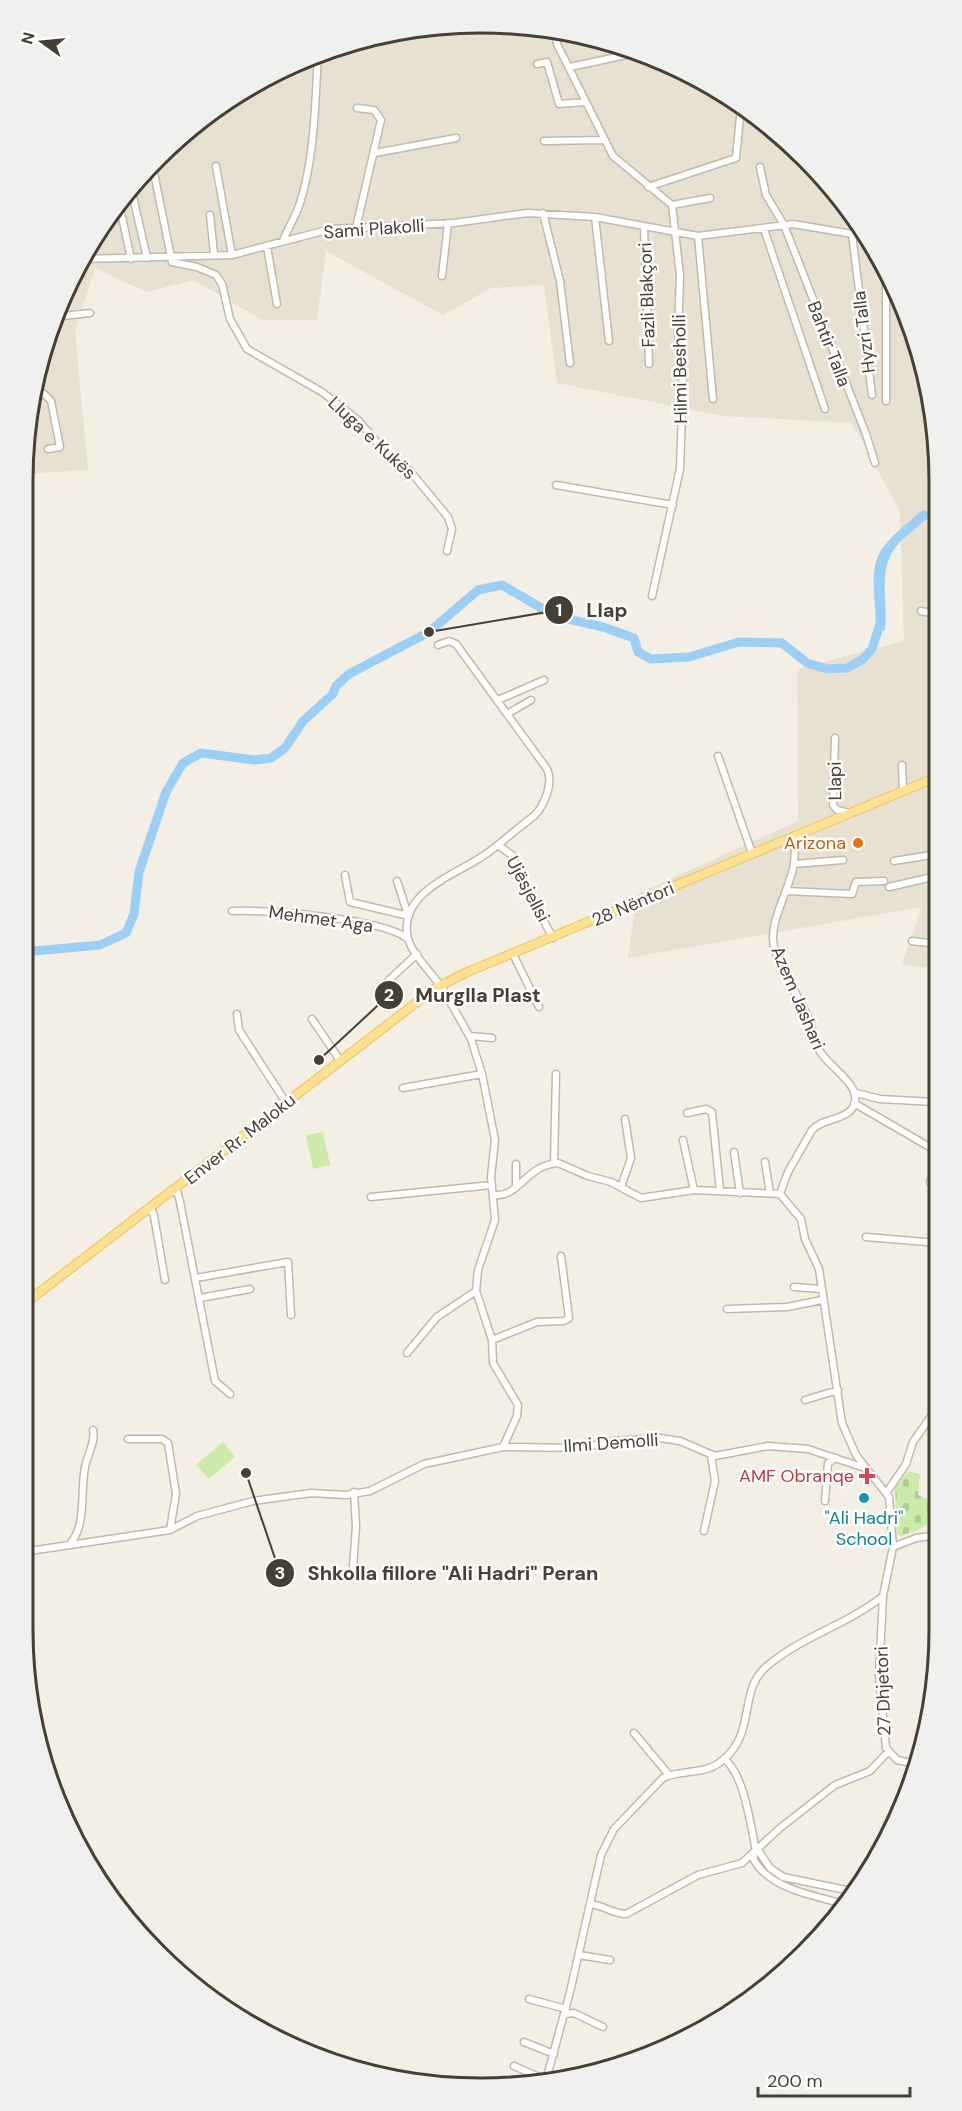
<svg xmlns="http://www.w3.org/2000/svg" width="962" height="2111" font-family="'DM Sans',sans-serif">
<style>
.residential{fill:#e8e1d2}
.green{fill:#ccebaa}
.cemetery{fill:url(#cemetery-stones)}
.water{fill:#9ccff5}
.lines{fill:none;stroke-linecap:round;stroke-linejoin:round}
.river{stroke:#9ccff5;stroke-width:9}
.minor-casing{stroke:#c2baa9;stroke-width:9}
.major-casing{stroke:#ebc25a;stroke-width:10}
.minor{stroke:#fff;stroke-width:6}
.major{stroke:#ffe291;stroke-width:8}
.food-dot{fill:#e8710a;stroke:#fff;stroke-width:2}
.health-dot{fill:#e0444e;stroke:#fff;stroke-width:2}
.culture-dot{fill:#0f9aa8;stroke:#fff;stroke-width:2}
.labels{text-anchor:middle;stroke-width:5;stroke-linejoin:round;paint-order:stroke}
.street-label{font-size:18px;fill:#463f34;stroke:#fff}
.food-label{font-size:18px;fill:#c56008;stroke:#fff;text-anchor:end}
.health-label{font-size:18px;fill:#be3a42;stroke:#fff;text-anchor:end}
.culture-label{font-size:18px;fill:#0d838f;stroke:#fff}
.rim{fill:none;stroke:#463f34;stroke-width:3}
.leader{fill:none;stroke:#463f34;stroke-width:2}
.callout-dot{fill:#463f34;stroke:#fff;stroke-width:2}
.mark-label{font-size:18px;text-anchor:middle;font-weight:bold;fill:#fff}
.callout-label{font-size:20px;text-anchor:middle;font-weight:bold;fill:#463f34;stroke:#fff;stroke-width:5;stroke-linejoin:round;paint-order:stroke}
</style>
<defs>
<pattern id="cemetery-stones" width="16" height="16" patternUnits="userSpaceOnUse" patternTransform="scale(1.5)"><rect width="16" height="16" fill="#ccebaa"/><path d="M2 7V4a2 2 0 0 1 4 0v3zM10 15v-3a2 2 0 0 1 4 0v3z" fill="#b1cb93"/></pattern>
</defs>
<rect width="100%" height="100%" fill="#f3efe4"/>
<path class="residential" d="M 481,23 L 570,31 L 656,57 L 760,117 L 845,202 L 904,305 L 936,421 L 937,969 L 902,964 L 922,907 L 628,958 L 637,894 L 798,821 L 797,669 L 904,641 L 900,511 L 852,423 L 723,416 L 557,383 L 544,285 L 491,288 L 443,315 L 326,251 L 317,320 L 262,320 L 194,280 L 146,292 L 95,268 L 75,332 L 88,470 L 23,474 L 31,392 L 57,306 L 100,227 L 157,157 L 226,100 L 305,58 L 391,31 Z"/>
<path class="green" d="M 323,1132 L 330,1165 L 313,1169 L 306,1135 Z
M 223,1442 L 235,1457 L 209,1479 L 196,1465 Z"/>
<path class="cemetery" d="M 909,1471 L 920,1475 L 918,1495 L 939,1504 C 937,1523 916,1532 900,1536 L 897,1533 L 895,1487 Z"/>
<path class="water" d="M 922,510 L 936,512 L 936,523 L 926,519 C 918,527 909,533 901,541 C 875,567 889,597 885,630 L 875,631 C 878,608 869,581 877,559 C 884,539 908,524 922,510 Z"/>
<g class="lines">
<path class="river" d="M 23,952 L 100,945 L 126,933 L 134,914 L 139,872 L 166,792 L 183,763 L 201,753 L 254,760 L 271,758 L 285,748 L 303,721 L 333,694 L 336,686 L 349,674 L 429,632 L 478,590 L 502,585 L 555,616 L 603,627 L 634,638 L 638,652 L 651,659 L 689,657 L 739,642 L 782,643 L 807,663 L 827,669 L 847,668 L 863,659 L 872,649 L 881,621"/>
<defs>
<path id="minor" d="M 555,30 L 557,44 L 613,156 L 672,205 L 680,275 L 678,333 L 683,385 L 680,469 L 652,596
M 537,64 L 547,62 L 559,104 L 585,102
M 570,67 L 640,52
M 544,141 L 604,140
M 375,153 L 456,138
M 152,163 L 172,262 L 197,267 L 216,275 L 222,284 L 230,319 L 247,349 L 322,392 L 358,420 L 379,445 L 410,471 L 448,517 L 452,529 L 447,551
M 216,166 L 232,255
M 760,167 L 766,195 L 784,225 L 866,434 L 875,463
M 648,187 L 736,158 L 741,106
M 131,188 L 147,258
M 119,203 L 131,259
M 672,205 L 710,198
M 543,213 L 560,281 L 570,363
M 210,215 L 214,254
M 595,217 L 609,341
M 644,227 L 649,364
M 356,228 L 381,120 L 374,110 L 357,108
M 764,229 L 825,409
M 852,234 L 872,395
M 698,236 L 713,399
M 283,241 C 288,228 296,216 300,203 C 315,156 315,103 318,54
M 267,247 L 277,304
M 82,259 L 232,255 L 331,229 L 454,223 L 527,213 L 595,217 L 698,236 L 793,224 L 864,236
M 442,276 L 448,223
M 54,317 L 90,313
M 31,396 L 44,394 L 51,401 L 60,447 L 48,449
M 886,401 L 886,273
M 556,485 L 673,505
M 921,611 L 936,614
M 498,700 L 544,680
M 507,714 L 531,700
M 835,738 L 833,805 L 837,810 L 849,813
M 718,756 L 752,853
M 902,765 L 903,791
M 498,845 L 513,856 L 520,877 L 553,938
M 894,861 L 937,854
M 794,864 L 796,836
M 345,875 L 350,902 L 409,916
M 397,881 L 408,915
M 889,887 L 937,876
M 786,891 L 852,894 L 856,882 L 884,881
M 232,911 C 269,910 379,918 407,938
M 912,941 L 937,944
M 513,954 L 539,1007
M 389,980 L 417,954
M 434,989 L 439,984 C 429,970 409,951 407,934 C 402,891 455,875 483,856 C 501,844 516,829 534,816 C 544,806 554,783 547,769 L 456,644 L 449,641 L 438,645
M 435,989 L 443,989 L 471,1039 L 482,1074 L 495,1140 L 491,1177 L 495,1220 L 478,1270 L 476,1291 L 492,1340 L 493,1363 L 518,1405 L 517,1416 L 503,1447
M 237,1014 L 239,1030 L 285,1101 L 282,1105
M 312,1019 L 339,1059 L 337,1064
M 470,1036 L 492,1038
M 403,1088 L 482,1074
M 856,1093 L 880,1099 L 934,1102
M 854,1103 L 938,1152
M 687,1113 L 706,1109 L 712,1112 L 720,1191
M 683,1140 L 694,1190
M 734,1152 L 740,1193
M 765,1162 L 770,1193
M 554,1163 L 556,1074
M 938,1165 L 930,1182 L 938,1184
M 516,1187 L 516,1164
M 621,1187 L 631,1158 L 625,1119
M 170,1193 L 177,1191 L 180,1202 L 215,1381 L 230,1394
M 780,1194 L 788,1172 L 812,1130 C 823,1117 851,1121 855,1102 C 859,1082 826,1066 818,1048 C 814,1038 812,1027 808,1017 C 799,995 773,961 773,938 C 773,914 790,888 794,864 L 843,860
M 494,1195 C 519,1198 526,1165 558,1163 L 588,1176 L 611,1182 L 641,1198 L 694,1190 L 780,1194
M 371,1197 L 492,1185
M 145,1211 L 152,1210 L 154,1216 L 165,1280
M 866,1237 L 938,1243
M 196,1278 L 288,1262 L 291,1315
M 794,1287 L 821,1289
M 200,1298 L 250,1289
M 727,1309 L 787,1307 L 822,1300
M 492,1340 L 537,1322 L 564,1321 L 569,1318 L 561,1256
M 407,1353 L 437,1317 L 476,1291
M 805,1400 L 838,1390
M 128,1439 L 162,1439 L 168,1443 L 176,1494 L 170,1530
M 887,1492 L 906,1464 L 913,1442 L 939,1405
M 825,1501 L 828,1463 L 836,1458
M 704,1531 L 715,1481 L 711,1455
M 70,1544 C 87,1525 80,1491 85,1467 C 87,1455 96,1442 93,1430
M 893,1547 L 916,1538 L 939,1535
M 23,1552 L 170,1530 L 197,1516 L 253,1501 L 311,1493 L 346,1495 L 370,1491 L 424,1464 L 503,1447 L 582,1448 L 614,1441 L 660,1438 L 680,1441 L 715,1456 L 768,1446 L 808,1449 L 865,1468
M 353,1567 L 356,1527 L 354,1492
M 883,1596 L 879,1676 L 886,1748 L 897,1760 L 917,1764
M 634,1733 L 669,1775
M 724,1759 C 744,1773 751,1827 756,1851 L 753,1858 C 768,1889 814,1895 843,1904
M 758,1850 L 770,1868 L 783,1877 L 851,1891
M 590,1904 C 603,1905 613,1914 626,1914 L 698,1875 L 742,1863 L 780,1828 L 835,1785 L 870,1771 L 888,1752
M 579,1955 L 610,1960
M 529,1999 L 566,2009
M 565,2014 L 574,2013 L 603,2027
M 524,2042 L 554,2054
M 514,2066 L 546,2080
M 545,2084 L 570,1992 L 601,1855 L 614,1829 L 663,1778 C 681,1769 703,1775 719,1763 C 758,1736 737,1692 766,1667 C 800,1637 847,1625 883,1596 L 893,1547 L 889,1497 L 856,1455 L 842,1423 L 819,1269 L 805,1239 L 801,1219 L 780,1194"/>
<path id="major" d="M 23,1305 L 434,989 L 465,973 L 937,777"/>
</defs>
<use href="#minor" class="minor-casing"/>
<use href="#major" class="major-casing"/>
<use href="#minor" class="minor"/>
<use href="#major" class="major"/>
</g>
<circle class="food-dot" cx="858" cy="843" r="6"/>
<path class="health-dot" d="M864 1467h6v6h6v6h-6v6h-6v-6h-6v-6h6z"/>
<circle class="culture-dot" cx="864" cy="1498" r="6"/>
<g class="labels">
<g class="street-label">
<text transform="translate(374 229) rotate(-4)" y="6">Sami Plakolli</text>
<text transform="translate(647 295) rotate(-92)" y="6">Fazli Blakçori</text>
<text transform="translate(864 332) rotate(-97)" y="6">Hyzri Talla</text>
<text transform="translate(829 344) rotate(69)" y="6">Bahtir Talla</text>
<text transform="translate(680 369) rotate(-91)" y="6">Hilmi Besholli</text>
<text transform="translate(372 438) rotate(43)" y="6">Lluga e Kukës</text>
<text transform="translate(835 781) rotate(-91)" y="6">Llapi</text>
<text transform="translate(528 889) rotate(62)" y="6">Ujësjellsi</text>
<text transform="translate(633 904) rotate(-23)" y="6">28 Nëntori</text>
<text transform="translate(321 919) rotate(8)" y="6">Mehmet Aga</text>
<text transform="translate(798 998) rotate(67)" y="6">Azem Jashari</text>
<text transform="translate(240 1139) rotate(-38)" y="6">Enver Rr. Maloku</text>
<text transform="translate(611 1443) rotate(-4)" y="6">Ilmi Demolli</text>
<text transform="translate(883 1691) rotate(-92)" y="6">27 Dhjetori</text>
</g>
<g class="food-label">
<text x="846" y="849">Arizona</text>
</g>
<g class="health-label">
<text x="854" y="1482">AMF Obranqe</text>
</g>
<g class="culture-label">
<text x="864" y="1524">"Ali Hadri"<tspan x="864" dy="21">School</tspan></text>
</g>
</g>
<path d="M0 0H962V2111H0ZM481 33H481A448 448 0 0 1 929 481V1630A448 448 0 0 1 481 2078H481A448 448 0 0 1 33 1630V481A448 448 0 0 1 481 33Z" fill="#f0f0ef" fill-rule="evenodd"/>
<path class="rim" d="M481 33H481A448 448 0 0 1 929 481V1630A448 448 0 0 1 481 2078H481A448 448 0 0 1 33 1630V481A448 448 0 0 1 481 33Z"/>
<path class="leader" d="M429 632L559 610M319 1060L389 995M246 1473L280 1573"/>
<g class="callout-dot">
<circle cx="429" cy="632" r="6"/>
<circle cx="319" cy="1060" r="6"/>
<circle cx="246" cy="1473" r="6"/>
<circle cx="559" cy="610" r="15"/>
<circle cx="389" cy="995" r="15"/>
<circle cx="280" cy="1573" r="15"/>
</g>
<g class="mark-label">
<text x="559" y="616">1</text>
<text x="389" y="1001">2</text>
<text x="280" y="1579">3</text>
</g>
<g class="callout-label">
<text x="607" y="617">Llap</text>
<text x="478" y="1002">Murglla Plast</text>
<text x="453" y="1580">Shkolla fillore "Ali Hadri" Peran</text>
</g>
<g transform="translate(42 42) rotate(285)" stroke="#ffffff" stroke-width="4.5" paint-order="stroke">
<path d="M0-4.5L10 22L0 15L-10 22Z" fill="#463f34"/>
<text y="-9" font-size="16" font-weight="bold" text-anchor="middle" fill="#463f34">N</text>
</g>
<path d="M758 2087v9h152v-9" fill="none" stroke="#463f34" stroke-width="3"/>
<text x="767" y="2087" font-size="18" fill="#463f34" stroke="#ffffff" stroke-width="4.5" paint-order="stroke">200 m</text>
</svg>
